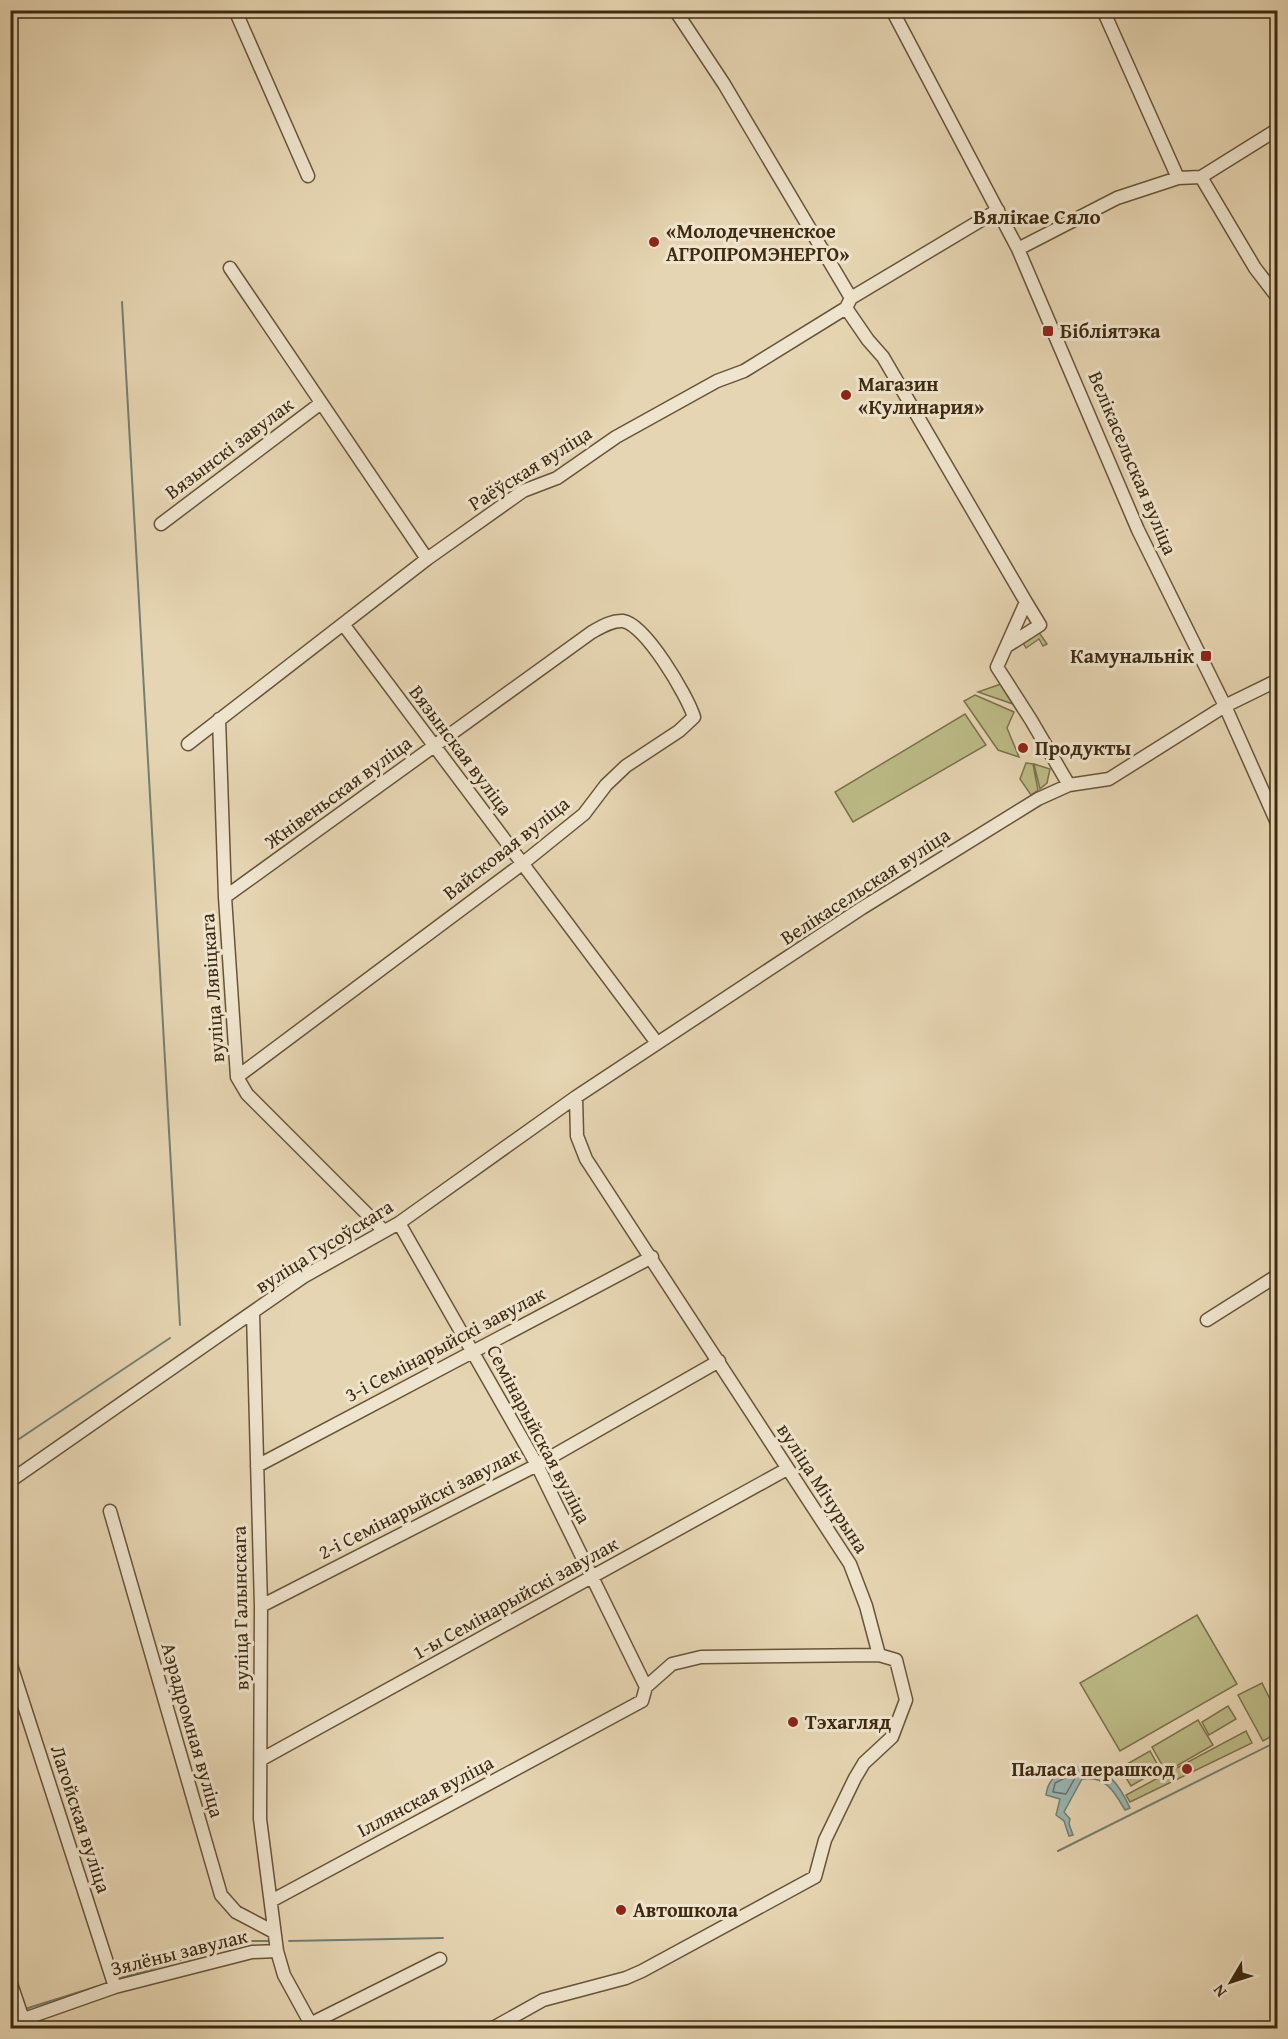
<svg xmlns="http://www.w3.org/2000/svg" width="1288" height="2039" font-family="'Gentium Book Plus',serif">
<style>
.green{fill:#bcbb87;stroke:#7c724c;stroke-width:1.5}
.water{fill:#98b7b4;stroke:#747f73;stroke-width:1.5}
.lines{fill:none;stroke-linecap:round;stroke-linejoin:round}
.shore{stroke:#6a7062;stroke-width:1.5}
.stream{stroke:#747f73;stroke-width:2}
.minor-casing{stroke:#675539;stroke-width:15}
.minor{stroke:#efe4cd;stroke-width:12}
.poi-dot{fill:#8f2418;stroke:#efe4cd;stroke-width:2}
.labels{text-anchor:middle;stroke-width:6;stroke-linejoin:round;paint-order:stroke}
.poi-label{font-size:20px;font-weight:bold;fill:#3d2a11;stroke:#efe4cd;text-anchor:start}
.street-label{font-size:20px;fill:#3d2a11;stroke:#efe4cd}
.neighbourhood-label{font-size:21px;font-weight:bold;fill:#3d2a11;stroke:#efe4cd}
</style>
<rect width="100%" height="100%" fill="#e6d5b2"/>
<filter id="stains"><feTurbulence type="fractalNoise" baseFrequency=".00333" numOctaves="4"/><feColorMatrix values="0 0 0 0 .2 0 0 0 0 .09 0 0 0 0 .02 0 0 0 .5 -.17"/></filter>
<radialGradient id="worn" r=".72"><stop offset=".6" stop-color="#630" stop-opacity="0"/><stop offset="1" stop-color="#630" stop-opacity=".3"/></radialGradient>
<path class="green" d="M 1038,631 L 1047,644 L 1043,646 L 1039,639 L 1026,648 L 1022,641 Z
M 1001,684 L 1013,704 L 978,692 Z
M 975,695 L 1014,712 L 1007,728 L 1019,757 L 998,750 L 964,701 Z
M 965,714 L 986,745 L 853,822 L 835,792 Z
M 1026,763 L 1033,764 L 1038,790 L 1031,795 L 1020,779 Z
M 1034,764 L 1050,769 L 1047,783 L 1040,789 Z
M 1197,1615 L 1237,1684 L 1120,1751 L 1080,1683 Z
M 1262,1683 L 1277,1713 L 1277,1733 L 1263,1741 L 1238,1695 Z
M 1228,1706 L 1236,1719 L 1209,1735 L 1202,1722 Z
M 1198,1720 L 1213,1745 L 1166,1772 L 1152,1747 Z
M 1246,1731 L 1252,1743 L 1130,1802 L 1126,1795 Z
M 1150,1751 L 1160,1769 L 1131,1786 L 1120,1768 Z"/>
<path class="water" d="M 1080,1766 C 1109,1769 1119,1784 1130,1808 L 1125,1810 C 1115,1793 1106,1775 1082,1779 L 1064,1812 L 1070,1819 L 1069,1824 L 1073,1835 L 1069,1836 L 1064,1821 L 1056,1815 L 1060,1799 L 1046,1795 C 1048,1776 1062,1771 1080,1766 Z"/>
<g class="lines">
<path class="shore" d="M 1071,1775 L 1075,1778 L 1066,1794 L 1053,1792 L 1055,1783 Z"/>
<path class="stream" d="M 122,302 L 180,1325
M 10,1445 L 170,1338
M 1058,1851 L 1278,1741
M 289,1941 L 443,1938
M 121,1978 L 242,1941 L 270,1941
M 25,2009 L 105,1984
M 10,2013 L 11,2013"/>
<defs>
<path id="minor" d="M 235,10 L 308,176
M 675,10 L 724,84 L 851,298
M 892,10 L 1018,249 L 1138,530 L 1225,706 L 1278,825
M 1103,10 L 1178,178
M 1201,177 L 1255,268 L 1278,298
M 1018,249 L 1117,198 L 1178,178 L 1201,177 L 1278,129
M 230,268 L 427,559
M 851,298 L 998,210
M 846,308 L 868,340 L 883,357 L 1026,602 L 997,667 L 1031,720 L 1069,785
M 161,524 L 321,403
M 343,624 L 657,1043
M 1007,646 L 1040,625 L 1026,602
M 219,719 L 225,897 L 237,1077 L 247,1094 L 384,1231
M 188,744 L 427,559 L 523,491 L 557,478 L 616,437 L 717,381 L 744,371 L 846,308 L 851,298
M 225,897 L 592,632 C 601,627 612,620 623,621 C 645,624 687,695 694,717 L 679,731 L 626,766 L 606,785 L 584,814 L 522,864 L 237,1077
M 576,1097 L 577,1136 L 586,1159 L 850,1564 L 866,1606 L 879,1655
M 253,1313 L 261,1606 L 260,1819 L 277,1951 L 284,1975 L 313,2028
M 1207,1320 L 1278,1275
M 257,1466 L 652,1257
M 10,1481 L 303,1277 L 399,1223 L 576,1097 L 862,908 L 1038,799 L 1069,785 L 1109,779 L 1225,706 L 1278,680
M 110,1511 L 221,1895 L 236,1912 L 274,1932
M 261,1606 L 537,1465 L 719,1361
M 10,1662 L 115,1987
M 262,1759 L 787,1469
M 271,1901 L 642,1701 L 646,1687 L 537,1465 L 399,1223
M 10,1981 L 26,2028
M 10,2024 L 115,1987 L 252,1952 L 277,1951
M 302,2028 L 440,1959
M 493,2028 L 543,2000 L 626,1978 L 642,1971 L 815,1877 L 825,1840 L 855,1778 L 864,1763 L 892,1737 L 906,1700 L 896,1660 L 879,1655 L 701,1657 L 672,1664 L 646,1687"/>
</defs>
<use href="#minor" class="minor-casing"/>
<use href="#minor" class="minor"/>
</g>
<g class="poi-dot">
<circle cx="654" cy="242" r="6"/>
<rect x="1042" y="325" width="12" height="12" rx="3"/>
<circle cx="846" cy="395" r="6"/>
<rect x="1200" y="650" width="12" height="12" rx="3"/>
<circle cx="1023" cy="748" r="6"/>
<circle cx="793" cy="1722" r="6"/>
<circle cx="1187" cy="1769" r="6"/>
<circle cx="621" cy="1910" r="6"/>
</g>
<g class="labels">
<g class="poi-label">
<text x="666" y="238">«Молодечненское<tspan x="666" dy="23">АГРОПРОМЭНЕРГО»</tspan></text>
<text x="1060" y="338">Бібліятэка</text>
<text x="858" y="391">Магазин<tspan x="858" dy="23">«Кулинария»</tspan></text>
<text x="1194" y="663" text-anchor="end">Камунальнік</text>
<text x="1035" y="755">Продукты</text>
<text x="805" y="1729">Тэхагляд</text>
<text x="1175" y="1776" text-anchor="end">Паласа перашкод</text>
<text x="633" y="1917">Автошкола</text>
</g>
<g class="street-label">
<text transform="translate(229 448) rotate(-37)" y="7">Вязынскі завулак</text>
<text transform="translate(1133 463) rotate(67)" y="7">Велікасельская вуліца</text>
<text transform="translate(530 468) rotate(-32)" y="7">Раёўская вуліца</text>
<text transform="translate(461 750) rotate(53)" y="7">Вязынская вуліца</text>
<text transform="translate(338 792) rotate(-36)" y="7">Жнівеньская вуліца</text>
<text transform="translate(506 848) rotate(-38)" y="7">Вайсковая вуліца</text>
<text transform="translate(865 886) rotate(-33)" y="7">Велікасельская вуліца</text>
<text transform="translate(212 988) rotate(-94)" y="7">вуліца Лявіцкага</text>
<text transform="translate(324 1246) rotate(-32)" y="7">вуліца Гусоўскага</text>
<text transform="translate(445 1344) rotate(-28)" y="7">3-і Семінарыйскі завулак</text>
<text transform="translate(539 1434) rotate(62)" y="7">Семінарыйская вуліца</text>
<text transform="translate(823 1488) rotate(57)" y="7">вуліца Мічурына</text>
<text transform="translate(419 1503) rotate(-27)" y="7">2-і Семінарыйскі завулак</text>
<text transform="translate(515 1598) rotate(-29)" y="7">1-ы Семінарыйскі завулак</text>
<text transform="translate(240 1608) rotate(-91)" y="7">вуліца Галынскага</text>
<text transform="translate(193 1730) rotate(74)" y="7">Аэрадромная вуліца</text>
<text transform="translate(425 1796) rotate(-28)" y="7">Іллянская вуліца</text>
<text transform="translate(81 1819) rotate(72)" y="7">Лагойская вуліца</text>
<text transform="translate(179 1952) rotate(-14)" y="7">Зялёны завулак</text>
</g>
<g class="neighbourhood-label">
<text x="1037" y="224">Вялікае Сяло</text>
</g>
</g>
<rect width="1288" height="2039" fill="none" stroke="#e6d5b2" stroke-width="36"/>
<rect x="12" y="12" width="1264" height="2015" fill="none" stroke="#3d2a11" stroke-width="3"/>
<rect x="18" y="18" width="1252" height="2003" fill="none" stroke="#3d2a11" stroke-width="1.5"/>
<g transform="translate(1231 1982) rotate(231)" stroke="#efe4cd" stroke-width="4.5" paint-order="stroke">
<path d="M0-4.5L10 22L0 15L-10 22Z" fill="#3d2a11"/>
<text y="-9" font-size="16" font-weight="bold" text-anchor="middle" fill="#3d2a11">N</text>
</g>
<rect width="100%" height="100%" filter="url(#stains)"/>
<rect width="100%" height="100%" fill="url(#worn)"/>
</svg>
